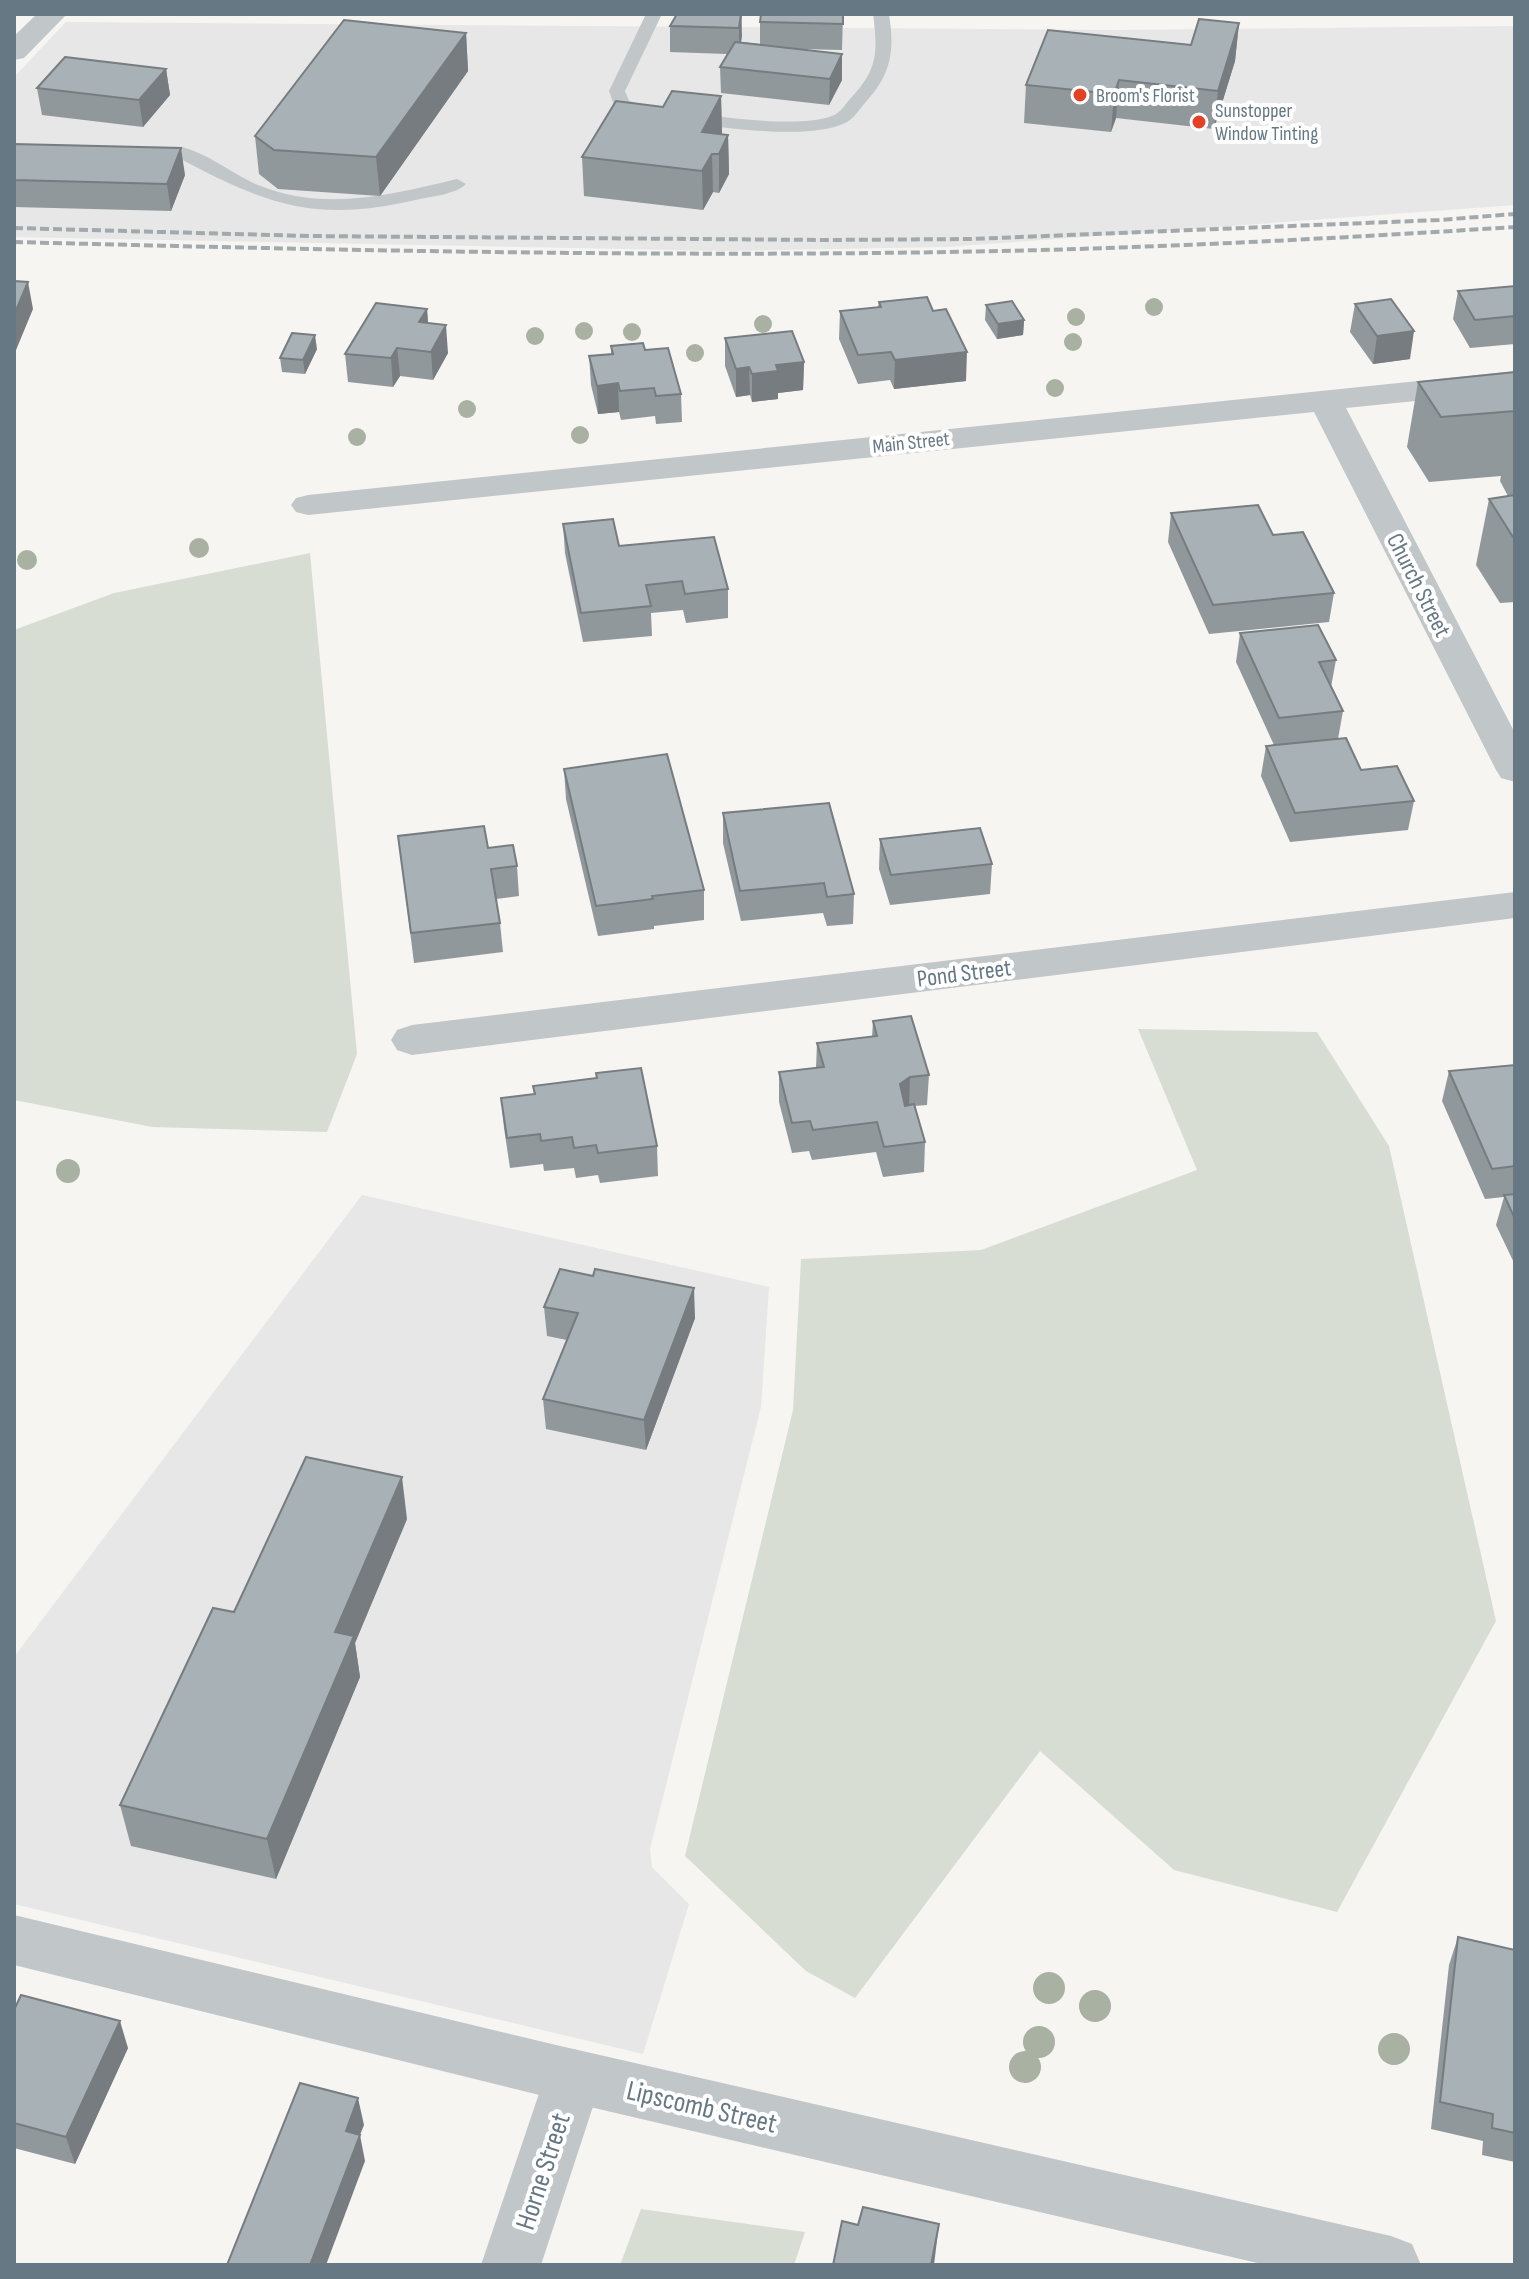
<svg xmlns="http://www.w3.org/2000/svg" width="1529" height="2279" font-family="'Sofia Sans Condensed',sans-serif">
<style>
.built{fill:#e6e7e6}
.green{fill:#d8ddd3}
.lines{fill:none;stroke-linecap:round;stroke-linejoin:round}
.service{fill:#c1c6c8;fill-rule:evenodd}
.minor{fill:#c1c6c8;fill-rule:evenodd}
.tertiary{fill:#c1c6c8;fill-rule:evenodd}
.rail{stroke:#a2a9ad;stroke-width:4;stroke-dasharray:9 4;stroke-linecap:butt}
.tree{fill:#a9b1a3}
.wall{fill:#90989c}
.shaded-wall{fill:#767c7f}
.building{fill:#a8b1b5;stroke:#767c7f;stroke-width:2}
.poi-dot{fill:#e34025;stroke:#fff;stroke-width:3}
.labels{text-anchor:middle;stroke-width:8;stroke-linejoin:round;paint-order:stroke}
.far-poi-label{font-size:20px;fill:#657883;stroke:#fff;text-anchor:start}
.far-street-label{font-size:20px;fill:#657883;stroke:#fff}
.street-label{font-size:24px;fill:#657883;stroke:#fff}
.near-street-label{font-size:28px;fill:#657883;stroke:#fff}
</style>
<rect width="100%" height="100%" fill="#f6f5f2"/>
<path class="built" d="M 66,22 L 1113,30 L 1515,26 L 1515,205 L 947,247 L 725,251 L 14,237 L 14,77 Z
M 362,1195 L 769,1287 L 761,1407 L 650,1849 L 652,1867 L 689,1904 L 643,2054 L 14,1904 L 14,1657 Z"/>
<path class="green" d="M 310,553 L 357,1054 L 327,1132 L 152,1127 L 14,1100 L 14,630 L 114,593 Z
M 1138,1029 L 1317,1032 L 1389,1146 L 1496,1621 L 1337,1912 L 1174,1870 L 1040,1751 L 855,1998 L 806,1971 L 685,1856 L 793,1410 L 801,1259 L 981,1250 L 1197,1170 Z
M 641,2209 L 805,2232 L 794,2265 L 620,2265 Z"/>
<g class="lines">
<path class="service" d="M 646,14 L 662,14 L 625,91 L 629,101 L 641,104 C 684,112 793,131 832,116 C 840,113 845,105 850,99 C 878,69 878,53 873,14 L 889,14 C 895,52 891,75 864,104 C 859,110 854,118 847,122 C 804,146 664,120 615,108 L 609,91 Z
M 181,147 C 208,153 232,174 258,185 C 323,212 391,195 457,179 L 466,184 C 456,194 434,196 420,199 C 315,224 267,205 175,156 L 172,152 Z"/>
<path class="minor" d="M 1515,371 L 1515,391 L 1346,408 L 1515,733 L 1515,782 L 1501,778 L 1496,770 L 1314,412 L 308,515 L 296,512 L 291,505 L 296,498 L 308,495 Z
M 1515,892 L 1515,918 L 412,1055 L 397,1050 L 391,1040 L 397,1030 L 412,1025 Z
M 574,2049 L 594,2057 L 603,2076 L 541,2265 L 481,2265 L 545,2076 L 554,2057 Z"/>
<path class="tertiary" d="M 37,14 L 67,14 L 24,58 L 14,60 L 14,36 Z
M 14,1915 L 556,2045 L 1391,2236 L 1412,2244 L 1421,2265 L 1266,2265 L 556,2099 L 14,1965 Z"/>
<path class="rail" d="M 14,228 L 309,236 L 827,240 L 971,239 L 1439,220 L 1515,214
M 14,242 C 326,250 638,257 950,252 C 1138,249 1327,239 1515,227"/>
</g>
<g class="tree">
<circle cx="1154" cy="307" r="9"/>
<circle cx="1076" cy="317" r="9"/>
<circle cx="763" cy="324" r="9"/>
<circle cx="584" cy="331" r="9"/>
<circle cx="632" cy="332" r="9"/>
<circle cx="535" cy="336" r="9"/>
<circle cx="1073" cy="342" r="9"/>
<circle cx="695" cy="353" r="9"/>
<circle cx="1055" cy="388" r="9"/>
<circle cx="467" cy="409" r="9"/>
<circle cx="580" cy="435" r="9"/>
<circle cx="357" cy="437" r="9"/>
<circle cx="199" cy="548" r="10"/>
<circle cx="27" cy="560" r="10"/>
<circle cx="68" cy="1171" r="12"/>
<circle cx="1049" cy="1988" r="16"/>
<circle cx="1095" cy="2006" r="16"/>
<circle cx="1039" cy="2042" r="16"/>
<circle cx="1394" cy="2049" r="16"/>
<circle cx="1025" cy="2067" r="16"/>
</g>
<path class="wall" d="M 677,14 L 742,14 L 741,42 L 760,44 L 760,22 L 843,14 L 842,50 L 802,49 L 842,54 L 842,80 L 829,105 L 721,93 L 720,67 L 727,54 L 670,52 L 670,26 Z
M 1239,23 L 1235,61 L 1214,129 L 1116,118 L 1111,132 L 1024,123 L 1026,85 L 1191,45 Z
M 466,33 L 468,71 L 380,196 L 278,189 L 259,174 L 255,136 Z
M 166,69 L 170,95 L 143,127 L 42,115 L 37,88 Z
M 721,96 L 722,134 L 728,135 L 729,174 L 719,193 L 713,192 L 703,210 L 584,196 L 582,157 L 663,107 Z
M 14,144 L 185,175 L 171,211 L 14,207 Z
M 1515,286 L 1515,344 L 1470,348 L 1453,319 L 1458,291 Z
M 879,302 L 966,381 L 894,389 L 890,380 L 858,384 L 839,339 L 840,311 L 878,307 Z
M 1355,304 L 1410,359 L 1373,364 L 1350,332 Z
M 986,305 L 1024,320 L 1023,335 L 997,339 L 985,320 Z
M 427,309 L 428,323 L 448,353 L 433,380 L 400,376 L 393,387 L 348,382 L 345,354 Z
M 725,338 L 804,362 L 803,390 L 778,393 L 778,399 L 752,402 L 750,395 L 736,397 L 725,366 Z
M 611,346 L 645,350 L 681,394 L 682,422 L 656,424 L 655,416 L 621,420 L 619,412 L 598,414 L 591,385 L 589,356 L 611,355 Z
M 317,349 L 305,374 L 282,372 L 280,358 Z
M 1515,372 L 1515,602 L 1500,603 L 1476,565 L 1489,499 L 1508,496 L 1500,481 L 1501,476 L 1429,482 L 1407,447 L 1418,382 Z
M 1171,513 L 1334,593 L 1329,622 L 1209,634 L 1168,542 Z
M 563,524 L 728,589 L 728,618 L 686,623 L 683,610 L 651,613 L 652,636 L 583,642 L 565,553 Z
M 1240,633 L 1336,660 L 1331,687 L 1343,711 L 1338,739 L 1361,770 L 1414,801 L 1408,830 L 1290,842 L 1261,776 L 1266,746 L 1274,745 L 1236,662 Z
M 564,769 L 704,890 L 704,920 L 654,926 L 654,929 L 598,936 L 566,799 Z
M 723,813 L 854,894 L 853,924 L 827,926 L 823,913 L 741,921 L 723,843 Z
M 398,836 L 488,848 L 517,866 L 519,896 L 496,899 L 500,923 L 503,952 L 414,963 Z
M 880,839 L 992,864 L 990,894 L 890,905 L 879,869 Z
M 873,1021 L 929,1075 L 927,1105 L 914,1106 L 925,1142 L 924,1172 L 883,1177 L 876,1152 L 812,1160 L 809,1151 L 792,1153 L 779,1102 L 779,1072 L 816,1068 L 817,1043 L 872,1037 Z
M 1515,1065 L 1515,1265 L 1496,1225 L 1504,1197 L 1485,1199 L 1442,1101 L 1449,1071 Z
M 596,1073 L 657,1146 L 658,1176 L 600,1183 L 598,1175 L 576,1178 L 574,1168 L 544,1171 L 543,1164 L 510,1168 L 504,1128 L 501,1098 L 534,1094 L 533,1086 L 596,1078 Z
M 593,1276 L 695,1318 L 646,1450 L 546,1429 L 543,1399 L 567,1340 L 547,1336 L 544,1307 Z
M 407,1519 L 355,1643 L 360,1677 L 276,1879 L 131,1846 L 120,1805 L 234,1612 Z
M 1458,1937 L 1515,1950 L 1515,2162 L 1482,2155 L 1483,2141 L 1431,2129 L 1449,1965 Z
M 14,2010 L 128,2048 L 75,2164 L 14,2148 Z"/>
<path class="shaded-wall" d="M 741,14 L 742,36 L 739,55 L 739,28 Z
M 1239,23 L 1235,61 L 1214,129 L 1218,91 Z
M 466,33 L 468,71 L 380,196 L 376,157 Z
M 842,54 L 842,80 L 829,105 L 830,79 Z
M 166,69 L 170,95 L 143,127 L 139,100 Z
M 1119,80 L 1116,118 L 1111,132 L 1114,94 Z
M 721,96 L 722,135 L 702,132 Z
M 728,135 L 729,174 L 719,193 L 719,154 Z
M 181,148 L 185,175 L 171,211 L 167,184 Z
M 712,154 L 713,192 L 703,210 L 702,171 Z
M 28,282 L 33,309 L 14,355 L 14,315 Z
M 427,309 L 429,337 L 419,322 Z
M 1024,320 L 1023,335 L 997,339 L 998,324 Z
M 446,325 L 448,353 L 433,380 L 431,352 Z
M 1414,331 L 1410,359 L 1373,364 L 1377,336 Z
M 315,335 L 317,349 L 305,374 L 303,360 Z
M 397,348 L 400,376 L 393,387 L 391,358 Z
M 967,352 L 966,381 L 894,389 L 895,360 Z
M 804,362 L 803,390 L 778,393 L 778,399 L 752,402 L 752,374 L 776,365 Z
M 749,367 L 750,395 L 736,397 L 736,369 Z
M 618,383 L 619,412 L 598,414 L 597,386 Z
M 910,1077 L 909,1107 L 898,1114 L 900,1084 Z
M 694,1288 L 695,1318 L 646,1450 L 644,1420 Z
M 402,1477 L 407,1519 L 355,1643 L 360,1677 L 276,1879 L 267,1839 L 335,1632 Z
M 120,2021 L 128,2048 L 75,2164 L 66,2137 Z
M 358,2098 L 364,2125 L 360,2135 L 365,2161 L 326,2265 L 310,2265 L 346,2131 Z
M 939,2224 L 934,2265 L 931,2265 Z"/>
<path class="building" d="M 677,14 L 741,14 L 739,28 L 670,26 Z
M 761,14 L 843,14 L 843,24 L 760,22 Z
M 1199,19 L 1239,23 L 1218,91 L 1119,80 L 1114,94 L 1026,85 L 1048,30 L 1191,45 Z
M 344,20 L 466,33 L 376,157 L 274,150 L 255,136 Z
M 735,42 L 842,54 L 830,79 L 720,67 Z
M 65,57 L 166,69 L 139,100 L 37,88 Z
M 672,91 L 721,96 L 702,132 L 728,135 L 719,154 L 712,154 L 702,171 L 582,157 L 616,101 L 663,107 Z
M 14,144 L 181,148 L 167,184 L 14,180 Z
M 14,281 L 28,282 L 14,315 Z
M 1515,286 L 1515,316 L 1475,320 L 1458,291 Z
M 927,297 L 933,311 L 946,309 L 967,352 L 895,360 L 891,352 L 858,355 L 840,311 L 881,307 L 879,302 Z
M 1391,299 L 1414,331 L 1377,336 L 1355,304 Z
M 1012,301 L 1024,320 L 998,324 L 986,305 Z
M 376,303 L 427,309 L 419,322 L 446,325 L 431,352 L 397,348 L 391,358 L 345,354 Z
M 792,331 L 804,362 L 776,365 L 778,371 L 752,374 L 749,367 L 736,369 L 725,338 Z
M 292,333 L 315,335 L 303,360 L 280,358 Z
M 643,343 L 645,350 L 668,348 L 681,394 L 656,396 L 654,388 L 620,391 L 618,383 L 597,386 L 589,356 L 613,354 L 611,346 Z
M 1515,372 L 1515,411 L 1441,417 L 1418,382 Z
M 1515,495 L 1515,537 L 1513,537 L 1489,499 Z
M 1258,505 L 1273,535 L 1303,532 L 1334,593 L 1213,605 L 1171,513 Z
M 613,519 L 619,546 L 714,537 L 728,589 L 685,594 L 682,581 L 646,585 L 651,606 L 581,613 L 563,524 Z
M 1318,625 L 1336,660 L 1319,662 L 1343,711 L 1279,718 L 1240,633 Z
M 1346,738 L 1361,770 L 1397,766 L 1414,801 L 1295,813 L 1266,746 Z
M 667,754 L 704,890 L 652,896 L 653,899 L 596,906 L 564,769 Z
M 829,803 L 854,894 L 827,897 L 824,883 L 740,891 L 723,813 Z
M 484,826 L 488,848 L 513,845 L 517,866 L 491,869 L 500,923 L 411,933 L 398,836 Z
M 980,828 L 992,864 L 891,875 L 880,839 Z
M 911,1016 L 929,1075 L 910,1077 L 900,1084 L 905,1106 L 914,1104 L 925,1142 L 884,1147 L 877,1122 L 813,1130 L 810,1121 L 792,1123 L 779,1072 L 824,1067 L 817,1043 L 877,1036 L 873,1021 Z
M 1515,1065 L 1515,1166 L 1492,1169 L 1449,1071 Z
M 641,1068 L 657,1146 L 598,1153 L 596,1145 L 574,1148 L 572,1137 L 541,1141 L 540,1134 L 507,1138 L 501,1098 L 535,1094 L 533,1086 L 597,1078 L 596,1073 Z
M 1515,1194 L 1515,1219 L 1504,1195 Z
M 560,1269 L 593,1276 L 595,1269 L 694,1288 L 644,1420 L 543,1399 L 578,1313 L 544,1307 Z
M 306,1457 L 402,1477 L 335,1632 L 354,1636 L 267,1839 L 120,1805 L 213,1608 L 234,1612 Z
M 1458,1937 L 1515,1950 L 1515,2133 L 1492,2128 L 1493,2114 L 1440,2102 Z
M 21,1995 L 120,2021 L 66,2137 L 14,2123 L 14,2010 Z
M 300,2083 L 358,2098 L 346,2131 L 360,2135 L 310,2265 L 227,2265 Z
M 863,2207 L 939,2224 L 931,2265 L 833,2265 L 842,2221 L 858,2225 Z"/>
<g class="poi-dot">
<circle cx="1080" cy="95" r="8"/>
<circle cx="1199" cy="122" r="8"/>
</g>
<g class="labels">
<g class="far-poi-label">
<text x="1096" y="102">Broom's Florist</text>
<text x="1215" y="117">Sunstopper<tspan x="1215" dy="23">Window Tinting</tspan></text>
</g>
<g class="far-street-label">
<text transform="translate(911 442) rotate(-6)" y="7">Main Street</text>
</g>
<g class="street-label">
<text transform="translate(1419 585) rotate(63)" y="8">Church Street</text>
<text transform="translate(964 973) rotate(-7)" y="8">Pond Street</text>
</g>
<g class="near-street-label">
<text transform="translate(702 2106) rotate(13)" y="10">Lipscomb Street</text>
<text transform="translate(542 2171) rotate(-72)" y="10">Horne Street</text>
</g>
</g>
<rect width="1529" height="2279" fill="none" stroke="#657883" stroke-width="32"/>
</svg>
